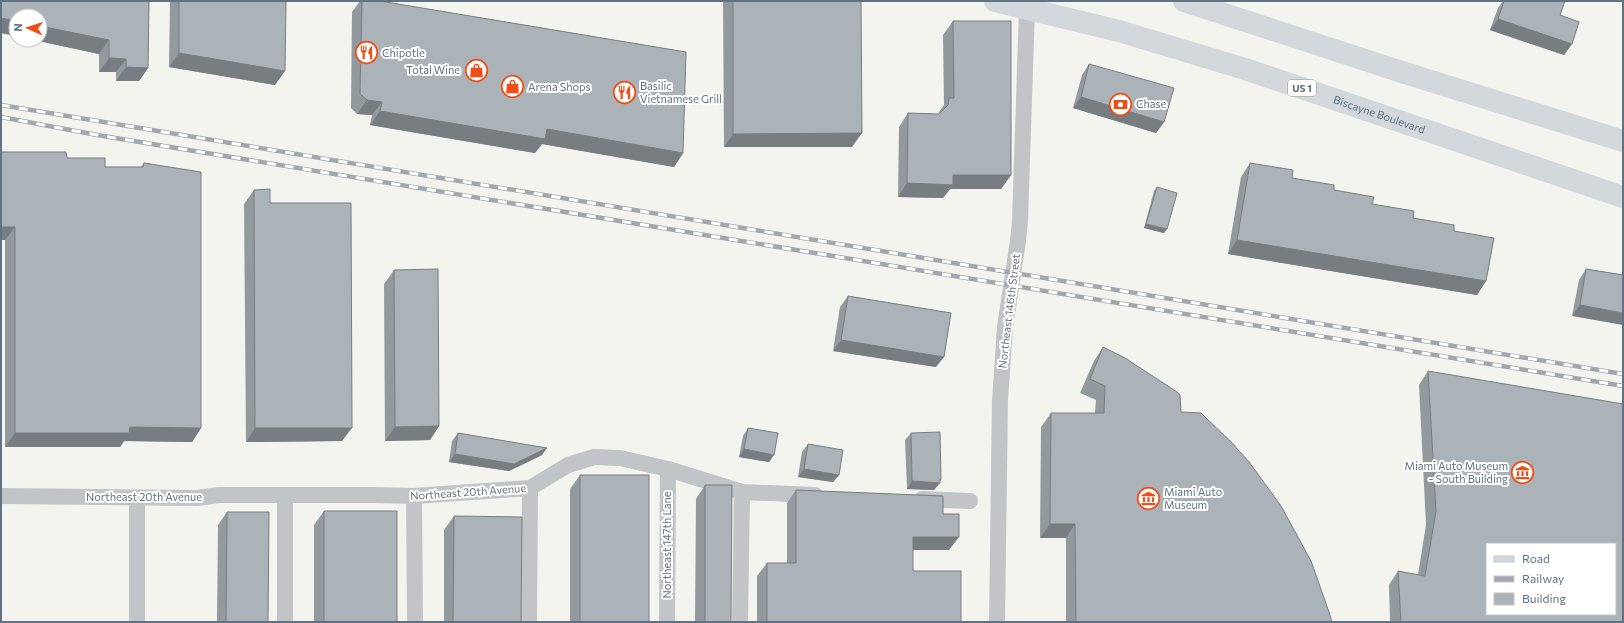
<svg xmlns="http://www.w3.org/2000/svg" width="1624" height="623" font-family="Commissioner,sans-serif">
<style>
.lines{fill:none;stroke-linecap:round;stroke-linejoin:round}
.street{stroke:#c1c5c8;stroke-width:16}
.primary{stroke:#d2d8dc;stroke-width:22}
.rail-casing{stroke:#a1a7ad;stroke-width:4.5}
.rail{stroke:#fff;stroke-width:3;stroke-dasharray:9;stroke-linecap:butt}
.wall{fill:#939a9e}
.shaded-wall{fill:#787d81}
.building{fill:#abb3b8;stroke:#787d81;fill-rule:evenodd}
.labels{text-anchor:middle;stroke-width:4;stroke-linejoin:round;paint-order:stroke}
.shield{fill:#fff;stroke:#909da8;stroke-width:1}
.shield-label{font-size:10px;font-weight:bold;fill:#617383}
.poi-label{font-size:11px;fill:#617383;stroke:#fff;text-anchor:start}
.street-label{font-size:11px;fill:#617383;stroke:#fff}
</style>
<rect width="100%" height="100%" fill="#f4f4ef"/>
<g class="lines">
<path class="street" d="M 1,496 L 197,498 L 219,495 L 373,495 L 414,496 L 530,488 L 568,465 L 594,457 L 620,458 L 668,469 L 742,492 L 815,495
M 414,496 L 415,622
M 922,499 L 970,501
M 137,622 L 137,498
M 285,622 L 285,495
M 529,622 L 530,488
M 667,622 L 668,469
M 740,622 L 742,492
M 997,622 L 1000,400 L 1005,327 L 1018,241 L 1020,221 L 1027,8 L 1025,1"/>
<g class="primary">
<path id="s1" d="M 995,1 L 1119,31 L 1245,69 L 1623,197"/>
<path d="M 1184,1 L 1405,73 L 1623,141"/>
</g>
<defs>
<path id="rail" d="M 1,105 L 1623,374
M 1,117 L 97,135 L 1623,386"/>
</defs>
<use href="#rail" class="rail-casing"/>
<use href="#rail" class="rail"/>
</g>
<path class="wall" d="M 1,1 L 149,1 L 148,68 L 139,81 L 116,81 L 116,72 L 99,72 L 99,54 L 34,40 L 40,40 L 16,16 L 16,36 L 1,33 Z
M 154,1 L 286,1 L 275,85 L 169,67 L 170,1 Z
M 360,1 L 380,1 L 683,153 L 674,167 L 542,144 L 535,153 L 370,125 L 372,115 L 357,114 L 351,108 L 352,12 Z
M 723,1 L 861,1 L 852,147 L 724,147 Z
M 1503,1 L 1565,1 L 1560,15 L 1572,44 L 1564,55 L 1490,30 L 1498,8 Z
M 953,21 L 1011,175 L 1001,189 L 950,189 L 943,198 L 898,197 L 899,127 L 908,113 L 939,114 L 939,112 L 944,105 L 943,35 Z
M 1089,64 L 1164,122 L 1156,133 L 1073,108 L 1082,75 Z
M 67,158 L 105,167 L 141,167 L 144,163 L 201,428 L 192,442 L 124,441 L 120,447 L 5,447 L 5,240 L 1,240 Z
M 1250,163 L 1292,178 L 1334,190 L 1372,204 L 1413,218 L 1486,281 L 1477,295 L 1228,254 L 1241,177 Z
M 1157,187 L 1164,233 L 1144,228 L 1154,191 Z
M 254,190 L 270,203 L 342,441 L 246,442 L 244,204 Z
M 1586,269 L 1623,275 L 1572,316 L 1579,280 Z
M 394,270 L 439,426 L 430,440 L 385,441 L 384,284 Z
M 848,296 L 936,367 L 833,351 L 840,307 Z
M 1103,347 L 1181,412 L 1332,622 L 1066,622 L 1066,538 L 1040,538 L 1041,427 L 1051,413 L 1095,413 L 1096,400 L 1080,393 L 1094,361 Z
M 1428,371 L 1623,622 L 1390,622 L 1389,585 L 1398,571 L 1418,575 L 1426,525 L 1419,385 Z
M 748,428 L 769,462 L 739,457 L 743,436 Z
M 458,433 L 542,455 L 509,471 L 449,462 L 452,441 Z
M 911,433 L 941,479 L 934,490 L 907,489 L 905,440 Z
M 808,444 L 839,475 L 833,482 L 798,477 L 802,452 Z
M 580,475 L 649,622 L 570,622 L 570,489 Z
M 705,485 L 731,622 L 695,622 L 696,499 Z
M 796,490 L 943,514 L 949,550 L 913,550 L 913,571 L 961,622 L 757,622 L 757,576 L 767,563 L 787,563 L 787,503 Z
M 324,511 L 397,622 L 314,622 L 314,525 Z
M 227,512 L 268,622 L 217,622 L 218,525 Z
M 454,516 L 521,622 L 444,622 L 444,530 Z"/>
<path class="shaded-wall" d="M 1,18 L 16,21 L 16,36 L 1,33 Z
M 1498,19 L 1572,44 L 1564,55 L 1490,30 Z
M 40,26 L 109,40 L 99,54 L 34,40 L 40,40 Z
M 179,53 L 285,71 L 275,85 L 169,67 Z
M 109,58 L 126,59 L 116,72 L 99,72 Z
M 126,67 L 148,68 L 139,81 L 116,81 Z
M 1081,97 L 1164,122 L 1156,133 L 1073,108 Z
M 367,100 L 382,102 L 372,115 L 357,114 Z
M 380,111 L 547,129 L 683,153 L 674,167 L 542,144 L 535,153 L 370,125 Z
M 862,133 L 852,147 L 724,147 L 733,134 Z
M 953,175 L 1011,175 L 1001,189 L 950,189 L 943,198 L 898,197 L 907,183 Z
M 1146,224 L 1167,229 L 1164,233 L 1144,228 Z
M 1,227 L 15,227 L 5,240 L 1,240 Z
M 1237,240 L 1486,281 L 1477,295 L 1228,254 Z
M 1580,305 L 1623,313 L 1623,325 L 1572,316 Z
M 841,340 L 944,357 L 936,367 L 833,351 Z
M 439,426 L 430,440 L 385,441 L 395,427 Z
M 130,427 L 201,428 L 192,442 L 124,441 L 120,447 L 5,447 L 15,433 Z
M 255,428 L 352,428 L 342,441 L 246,442 Z
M 547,448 L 542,455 L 509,471 L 449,462 L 455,454 Z
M 744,449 L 774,455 L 769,462 L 739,457 Z
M 804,469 L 839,475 L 833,482 L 798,477 Z
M 941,479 L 939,483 L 940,483 L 934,490 L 907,489 L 912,481 Z
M 1050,524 L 1075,524 L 1066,538 L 1040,538 Z
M 913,537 L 959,537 L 949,550 L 904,550 Z"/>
<path class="building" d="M 1,1 L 149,1 L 148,68 L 126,67 L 126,59 L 109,58 L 109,40 L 40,26 L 40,16 L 16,16 L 16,21 L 1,18 Z
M 179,1 L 286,1 L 285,71 L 179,53 Z
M 362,1 L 380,1 L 686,52 L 683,153 L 547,129 L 545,139 L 380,111 L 382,102 L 367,100 L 360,94 Z
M 733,1 L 861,1 L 862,133 L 733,134 Z
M 1504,1 L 1565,1 L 1560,15 L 1579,22 L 1572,44 L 1498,19 Z
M 953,21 L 1011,21 L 1011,175 L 953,175 L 953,185 L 907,183 L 908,113 L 939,114 L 948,105 L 949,98 L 954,98 Z
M 1089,64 L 1174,88 L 1164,122 L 1081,97 Z
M 1,152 L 66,152 L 67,158 L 105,158 L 105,167 L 143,167 L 144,163 L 201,172 L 201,428 L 130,427 L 129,433 L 15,433 L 15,227 L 1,227 Z
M 1250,163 L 1293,170 L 1292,178 L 1334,185 L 1334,190 L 1374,197 L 1372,204 L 1414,211 L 1413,218 L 1454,225 L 1454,231 L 1494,238 L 1486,281 L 1237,240 Z
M 1157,187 L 1177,193 L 1167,229 L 1146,224 Z
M 270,189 L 270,203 L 351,203 L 352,428 L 255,428 L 254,190 Z
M 438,269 L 439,426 L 395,427 L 394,270 Z
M 1586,269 L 1623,275 L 1623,313 L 1580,305 Z
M 848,296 L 951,313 L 944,357 L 841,340 Z
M 1103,347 L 1125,358 L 1177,392 L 1180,395 L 1181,412 L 1201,413 L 1232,443 L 1249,462 L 1281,506 L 1311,561 L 1329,612 L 1332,622 L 1076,622 L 1075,524 L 1050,524 L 1051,413 L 1104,413 L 1105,386 L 1090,379 Z
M 1428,371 L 1623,404 L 1623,622 L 1401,622 L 1398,571 L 1425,576 L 1436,511 ZM 1487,544 L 1615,544 L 1615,614 L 1487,614 Z
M 748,428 L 778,433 L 774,455 L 744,449 Z
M 940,432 L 941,479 L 940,479 L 940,483 L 912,481 L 911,433 Z
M 458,433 L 547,448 L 514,464 L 455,454 Z
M 808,444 L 843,450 L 839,475 L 804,469 Z
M 580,475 L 649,475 L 649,622 L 580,622 Z
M 705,485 L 732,485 L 731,622 L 705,622 Z
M 796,490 L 943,496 L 943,514 L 959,514 L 959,537 L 913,537 L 913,571 L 961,571 L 961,622 L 767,622 L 767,563 L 796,563 Z
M 324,511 L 397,511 L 397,622 L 324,622 Z
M 227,512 L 269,512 L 268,622 L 226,622 Z
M 454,516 L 522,517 L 521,622 L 453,622 Z"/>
<defs>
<symbol id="restaurant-ring" viewBox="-11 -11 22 22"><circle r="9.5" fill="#fff" stroke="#ec4f17" stroke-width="1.5"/><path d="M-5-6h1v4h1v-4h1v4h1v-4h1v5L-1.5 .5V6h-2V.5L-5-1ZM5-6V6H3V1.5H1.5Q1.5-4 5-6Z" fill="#ec4f17"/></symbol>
<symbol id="shop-ring" viewBox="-11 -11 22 22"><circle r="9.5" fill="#fff" stroke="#ec4f17" stroke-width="1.5"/><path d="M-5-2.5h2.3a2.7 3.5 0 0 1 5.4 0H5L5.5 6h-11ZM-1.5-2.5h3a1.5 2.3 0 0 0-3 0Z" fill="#ec4f17"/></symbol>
<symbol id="bank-ring" viewBox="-11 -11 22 22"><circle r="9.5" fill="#fff" stroke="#ec4f17" stroke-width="1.5"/><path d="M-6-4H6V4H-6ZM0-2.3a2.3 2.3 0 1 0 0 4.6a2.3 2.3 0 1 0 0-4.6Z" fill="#ec4f17"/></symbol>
<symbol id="museum-ring" viewBox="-11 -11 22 22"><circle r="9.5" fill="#fff" stroke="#ec4f17" stroke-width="1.5"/><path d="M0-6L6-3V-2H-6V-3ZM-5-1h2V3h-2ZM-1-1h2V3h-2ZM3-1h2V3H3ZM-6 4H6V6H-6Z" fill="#ec4f17"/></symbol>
</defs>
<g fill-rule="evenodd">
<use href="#restaurant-ring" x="354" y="40" width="25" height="25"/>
<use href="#shop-ring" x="464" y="58" width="25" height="25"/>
<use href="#shop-ring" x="500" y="74" width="25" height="25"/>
<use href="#restaurant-ring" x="612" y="80" width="25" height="25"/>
<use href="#bank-ring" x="1108" y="92" width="25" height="25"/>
<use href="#museum-ring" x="1510" y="460" width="25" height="25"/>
<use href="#museum-ring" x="1136" y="486" width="25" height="25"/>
</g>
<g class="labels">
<rect class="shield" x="1288" y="80" width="28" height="16" rx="3"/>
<g class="shield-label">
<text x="1302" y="92">US 1</text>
</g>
<g class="poi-label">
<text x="382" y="57">Chipotle</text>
<text x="460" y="74" text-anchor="end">Total Wine</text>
<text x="640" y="90">Basilic<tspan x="640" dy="13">Vietnamese Grill</tspan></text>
<text x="528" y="91">Arena Shops</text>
<text x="1136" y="108">Chase</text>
<text x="1508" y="470" text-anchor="end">Miami Auto Museum<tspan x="1508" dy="13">- South Building</tspan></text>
<text x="1164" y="496">Miami Auto<tspan x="1164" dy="13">Museum</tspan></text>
</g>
<g class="street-label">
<text dy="4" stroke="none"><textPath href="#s1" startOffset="401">Biscayne Boulevard</textPath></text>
<text transform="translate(1009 311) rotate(-83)" y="4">Northeast 146th Street</text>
<text transform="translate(468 492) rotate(-4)" y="4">Northeast 20th Avenue</text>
<text x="144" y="501">Northeast 20th Avenue</text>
<text transform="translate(667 545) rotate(-90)" y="4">Northeast 147th Lane</text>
</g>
</g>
<rect width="1624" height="623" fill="none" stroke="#617383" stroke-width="4"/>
<rect x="1486" y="543" width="130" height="72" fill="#ffffff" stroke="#c0c7cd"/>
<rect x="1494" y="556" width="20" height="6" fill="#d2d8dc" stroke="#c0c7cd"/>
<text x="1522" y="563" font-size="12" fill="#617383">Road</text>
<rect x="1494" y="576" width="20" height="6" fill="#a1a7ad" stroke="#c0c7cd"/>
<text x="1522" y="583" font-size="12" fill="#617383">Railway</text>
<rect x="1494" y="593" width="20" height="12" fill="#abb3b8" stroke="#c0c7cd"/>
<text x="1522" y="603" font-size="12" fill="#617383">Building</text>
<g transform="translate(28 28) rotate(273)"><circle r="19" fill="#ffffff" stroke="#c0c7cd"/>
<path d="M0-3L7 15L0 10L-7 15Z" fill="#ec4f17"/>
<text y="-6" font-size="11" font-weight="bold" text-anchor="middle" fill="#617383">N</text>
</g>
</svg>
